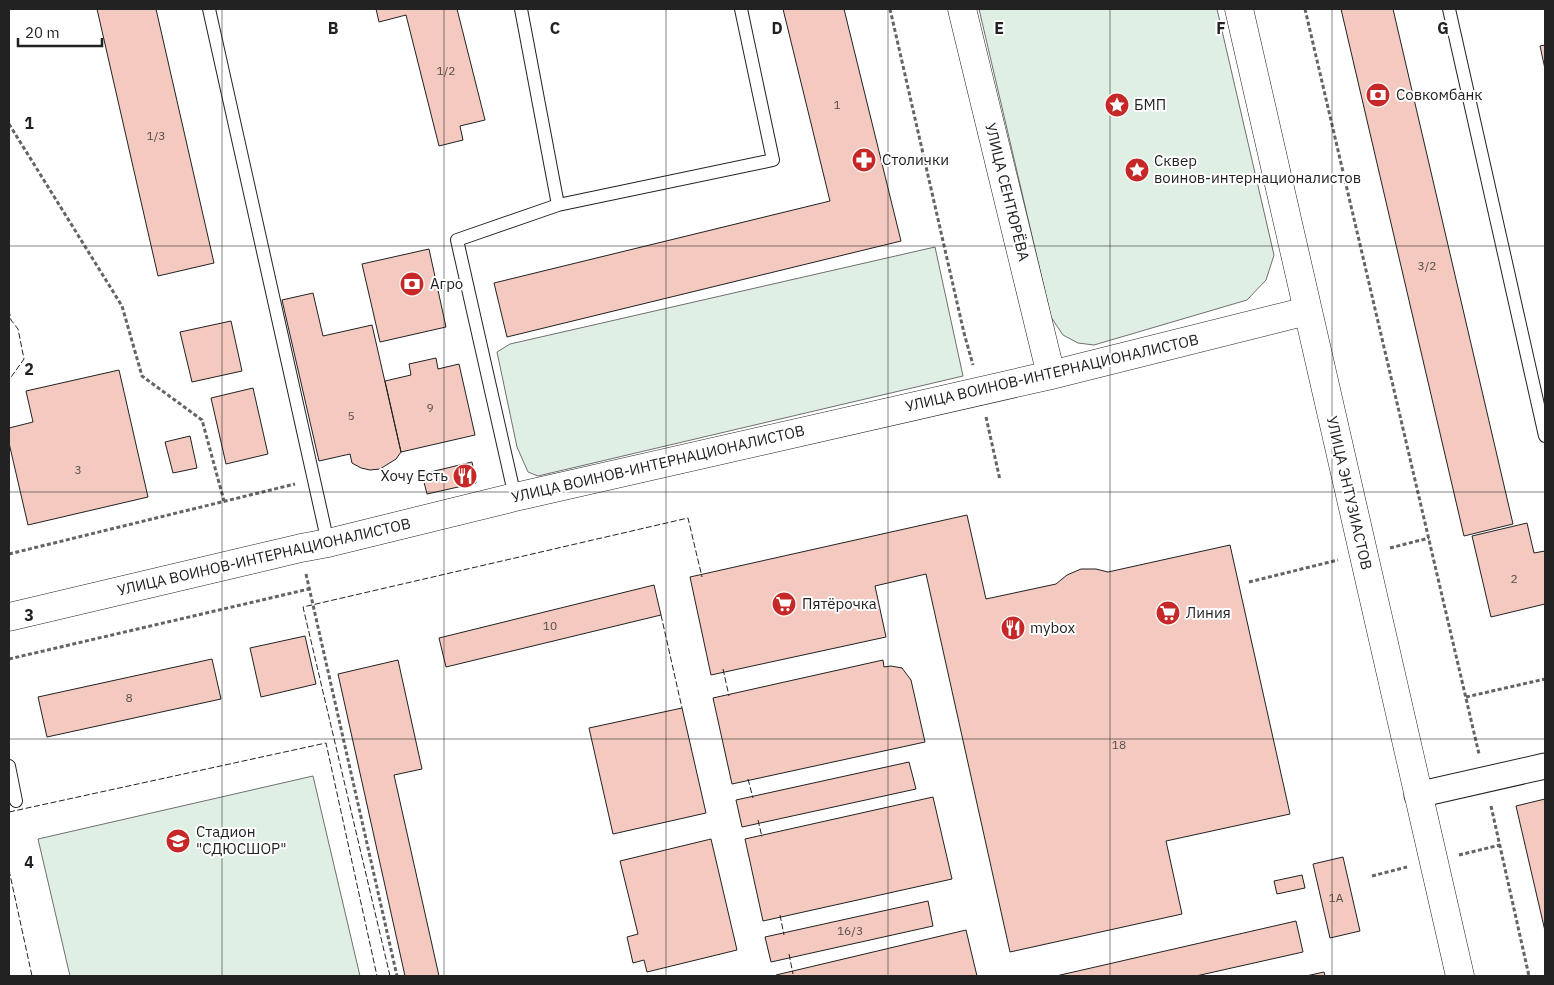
<svg xmlns="http://www.w3.org/2000/svg" width="1554" height="985" font-family="'IBM Plex Sans',sans-serif">
<style>
.green{fill:#e0efe3;stroke:#6f6f6f}
.building{fill:#f3c9c0;stroke:#222}
.lines{fill:none;stroke-linecap:round;stroke-linejoin:round}
.service-casing{stroke:#222;stroke-width:14}
.minor-casing{stroke:#222;stroke-width:27}
.tertiary-casing{stroke:#222;stroke-width:29}
.secondary-casing{stroke:#222;stroke-width:29}
.path{stroke:#646464;stroke-width:3;stroke-dasharray:4 2.5;stroke-linecap:butt}
.service{stroke:#fff;stroke-width:12}
.minor{stroke:#fff;stroke-width:25}
.tertiary{stroke:#fff;stroke-width:28}
.secondary{stroke:#fff;stroke-width:28}
.fence{stroke:#222;stroke-width:1;stroke-dasharray:6 2.5;stroke-linecap:butt}
.grid{fill:none;stroke:#222;stroke-width:1;stroke-opacity:0.55}
.labels{text-anchor:middle;stroke-width:4;stroke-linejoin:round;paint-order:stroke}
.number-label{font-size:12px;fill:#564c4a}
.poi-label{font-size:15px;fill:#222;stroke:#fff;text-anchor:start}
.street-label{font-size:15px;fill:#222;stroke:#fff}
.grid-label{font-size:16px;text-anchor:middle;font-weight:bold;fill:#222;stroke:#fff;stroke-width:4;stroke-linejoin:round;paint-order:stroke}
</style>
<rect width="100%" height="100%" fill="#fff"/>
<path class="green" d="M 979,9 L 1217,9 L 1274,255 L 1266,280 L 1247,300 L 1094,345 L 1078,343 L 1063,335 L 1051,317 Z
M 935,247 L 963,376 L 538,476 L 528,472 L 517,447 L 497,352 L 510,344 Z
M 313,776 L 360,976 L 70,976 L 38,839 Z"/>
<path class="building" d="M 97,9 L 156,9 L 214,263 L 158,276 Z
M 376,9 L 457,9 L 485,120 L 460,126 L 463,140 L 439,146 L 406,15 L 379,22 Z
M 783,9 L 844,9 L 901,241 L 507,337 L 494,283 L 830,201 Z
M 1341,9 L 1393,9 L 1513,524 L 1464,536 Z
M 1545,45 L 1545,69 L 1540,46 Z
M 429,249 L 446,327 L 380,342 L 362,264 Z
M 313,293 L 323,336 L 372,325 L 401,452 L 396,459 L 380,469 L 370,470 L 361,468 L 352,463 L 350,454 L 319,461 L 282,300 Z
M 231,321 L 242,371 L 192,382 L 180,332 Z
M 436,358 L 438,369 L 459,364 L 475,435 L 401,452 L 385,381 L 411,375 L 409,364 Z
M 119,370 L 148,497 L 28,525 L 9,443 L 9,428 L 33,422 L 26,391 Z
M 253,388 L 268,454 L 226,464 L 211,398 Z
M 190,436 L 197,468 L 173,473 L 165,442 Z
M 472,462 L 476,483 L 427,494 L 422,474 Z
M 967,515 L 986,599 L 1056,584 L 1067,575 L 1081,569 L 1096,569 L 1108,572 L 1230,545 L 1290,814 L 1166,841 L 1182,914 L 1010,952 L 926,574 L 875,586 L 886,637 L 711,675 L 690,577 Z
M 1527,523 L 1534,553 L 1545,551 L 1545,604 L 1491,617 L 1472,536 Z
M 654,585 L 661,615 L 446,667 L 439,638 Z
M 305,636 L 316,684 L 261,697 L 250,648 Z
M 212,659 L 221,699 L 47,737 L 38,697 Z
M 398,660 L 422,769 L 394,775 L 439,976 L 405,976 L 338,674 Z
M 883,660 L 884,667 L 891,666 L 902,668 L 911,680 L 925,742 L 732,784 L 713,698 Z
M 682,708 L 706,813 L 613,834 L 589,728 Z
M 909,762 L 916,789 L 742,827 L 736,800 Z
M 933,797 L 952,879 L 763,921 L 745,839 Z
M 1545,799 L 1545,931 L 1516,806 Z
M 711,839 L 737,950 L 647,972 L 644,960 L 633,963 L 627,937 L 638,934 L 620,861 Z
M 1343,857 L 1360,931 L 1330,938 L 1313,864 Z
M 1302,875 L 1305,888 L 1277,894 L 1274,881 Z
M 928,901 L 933,926 L 771,962 L 765,937 Z
M 1296,921 L 1303,952 L 1196,976 L 1056,976 Z
M 966,930 L 977,976 L 777,976 L 776,975 Z
M 1324,972 L 1325,976 L 1306,976 Z"/>
<g class="lines">
<defs>
<path id="service" d="M 209,9 L 328,543
M 521,9 L 558,205
M 1449,9 L 1545,436
M 515,497 L 457,240 L 558,205 L 773,160 L 741,9
M 9,766 L 16,801"/>
<path id="minor" d="M 1417,795 L 1545,766"/>
<path id="tertiary" d="M 962,9 L 1051,375
M 9,617 L 301,548 L 328,543 L 515,497 L 1051,375 L 1307,311"/>
<path id="secondary" d="M 1239,9 L 1460,976"/>
</defs>
<use href="#service" class="service-casing"/>
<use href="#minor" class="minor-casing"/>
<use href="#tertiary" class="tertiary-casing"/>
<use href="#secondary" class="secondary-casing"/>
<path class="path" d="M 890,9 L 964,333 L 973,365
M 1305,9 L 1479,754
M 9,124 L 122,306 L 142,376 L 202,420 L 224,501
M 986,417 L 1000,480
M 1390,548 L 1429,538
M 9,554 L 295,484
M 306,574 L 397,976
M 1249,582 L 1338,560
M 9,659 L 309,589
M 1466,697 L 1545,679
M 1491,806 L 1529,976
M 1459,855 L 1500,845
M 1372,876 L 1407,867"/>
<use href="#service" class="service"/>
<use href="#minor" class="minor"/>
<use href="#tertiary" class="tertiary"/>
<use href="#secondary" class="secondary"/>
<path class="fence" d="M 9,310 L 11,320 L 18,329 L 24,359 L 9,380
M 661,615 L 682,708
M 723,669 L 729,696
M 748,779 L 753,798
M 9,812 L 326,743 L 377,976
M 758,820 L 762,837
M 9,870 L 32,976
M 780,915 L 784,935
M 789,954 L 793,974
M 390,976 L 303,607 L 688,518 L 702,577"/>
</g>
<path class="grid" d="M 222,9 L 222,976M 444,9 L 444,976M 666,9 L 666,976M 888,9 L 888,976M 1110,9 L 1110,976M 1332,9 L 1332,976M 9,246 L 1545,246M 9,492 L 1545,492M 9,739 L 1545,739"/>
<defs>
<symbol id="bank-disc" viewBox="-11 -11 22 22"><circle r="9.5" fill="#c62828" stroke="#fff"/><path d="M-6-4H6V4H-6ZM0-2.3a2.3 2.3 0 1 0 0 4.6a2.3 2.3 0 1 0 0-4.6Z" fill="#fff"/></symbol>
<symbol id="sight-disc" viewBox="-11 -11 22 22"><circle r="9.5" fill="#c62828" stroke="#fff"/><path d="M0-6L1.8-2.2L6-1.7L2.9 1.2L3.7 5.4L0 3.3L-3.7 5.4L-2.9 1.2L-6-1.7L-1.8-2.2Z" fill="#fff"/></symbol>
<symbol id="pharmacy-disc" viewBox="-11 -11 22 22"><circle r="9.5" fill="#c62828" stroke="#fff"/><path d="M-2-6h4v4h4v4h-4v4h-4v-4h-4v-4h4Z" fill="#fff"/></symbol>
<symbol id="restaurant-disc" viewBox="-11 -11 22 22"><circle r="9.5" fill="#c62828" stroke="#fff"/><path d="M-5-6h1v4h1v-4h1v4h1v-4h1v5L-1.5 .5V6h-2V.5L-5-1ZM5-6V6H3V1.5H1.5Q1.5-4 5-6Z" fill="#fff"/></symbol>
<symbol id="supermarket-disc" viewBox="-11 -11 22 22"><circle r="9.5" fill="#c62828" stroke="#fff"/><path d="M-6-5.5h2.5l.6 2H6L4.5 2H-2.5L-4.4-4H-6ZM-1.5 3.2a1.3 1.3 0 1 0 .1 0ZM3 3.2a1.3 1.3 0 1 0 .1 0Z" fill="#fff"/></symbol>
<symbol id="school-disc" viewBox="-11 -11 22 22"><circle r="9.5" fill="#c62828" stroke="#fff"/><path d="M0-5L7-2L0 1L-7-2ZM-4 1L0 2.5L4 1V4Q0 6-4 4Z" fill="#fff"/></symbol>
</defs>
<g fill-rule="evenodd">
<use href="#bank-disc" x="1364" y="81" width="28" height="28"/>
<use href="#sight-disc" x="1103" y="91" width="28" height="28"/>
<use href="#pharmacy-disc" x="850" y="146" width="28" height="28"/>
<use href="#sight-disc" x="1123" y="156" width="28" height="28"/>
<use href="#bank-disc" x="398" y="270" width="28" height="28"/>
<use href="#restaurant-disc" x="451" y="462" width="28" height="28"/>
<use href="#supermarket-disc" x="770" y="590" width="28" height="28"/>
<use href="#supermarket-disc" x="1154" y="599" width="28" height="28"/>
<use href="#restaurant-disc" x="999" y="614" width="28" height="28"/>
<use href="#school-disc" x="164" y="827" width="28" height="28"/>
</g>
<g class="labels">
<g class="number-label">
<text x="446" y="75">1/2</text>
<text x="837" y="109">1</text>
<text x="156" y="140">1/3</text>
<text x="1427" y="270">3/2</text>
<text x="430" y="412">9</text>
<text x="351" y="420">5</text>
<text x="78" y="474">3</text>
<text x="1514" y="583">2</text>
<text x="550" y="630">10</text>
<text x="129" y="702">8</text>
<text x="1119" y="749">18</text>
<text x="1336" y="902">1А</text>
<text x="850" y="935">16/3</text>
</g>
<g class="poi-label">
<text x="1396" y="100">Совкомбанк</text>
<text x="1134" y="110">БМП</text>
<text x="882" y="165">Столички</text>
<text x="1154" y="166">Сквер<tspan x="1154" dy="17">воинов-интернационалистов</tspan></text>
<text x="430" y="289">Агро</text>
<text x="448" y="481" text-anchor="end">Хочу Есть</text>
<text x="802" y="609">Пятёрочка</text>
<text x="1186" y="618">Линия</text>
<text x="1030" y="633">mybox</text>
<text x="196" y="837">Стадион<tspan x="196" dy="17">"СДЮСШОР"</tspan></text>
</g>
<g class="street-label">
<text transform="translate(1007 192) rotate(76)" y="5">УЛИЦА СЕНТЮРЁВА</text>
<text transform="translate(1052 373) rotate(-13)" y="5">УЛИЦА ВОИНОВ-ИНТЕРНАЦИОНАЛИСТОВ</text>
<text transform="translate(658 464) rotate(-13)" y="5">УЛИЦА ВОИНОВ-ИНТЕРНАЦИОНАЛИСТОВ</text>
<text transform="translate(1349 493) rotate(77)" y="5">УЛИЦА ЭНТУЗИАСТОВ</text>
<text transform="translate(264 557) rotate(-13)" y="5">УЛИЦА ВОИНОВ-ИНТЕРНАЦИОНАЛИСТОВ</text>
</g>
</g>
<g class="grid-label">
<text x="333" y="34">B</text>
<text x="555" y="34">C</text>
<text x="777" y="34">D</text>
<text x="999" y="34">E</text>
<text x="1221" y="34">F</text>
<text x="1443" y="34">G</text>
<text x="29" y="129">1</text>
<text x="29" y="375">2</text>
<text x="29" y="621">3</text>
<text x="29" y="868">4</text>
</g>
<rect width="1554" height="985" fill="none" stroke="#222222" stroke-width="20"/>
<path d="M18 38v8h84v-8" fill="none" stroke="#222222" stroke-width="2.5"/>
<text x="25" y="38" font-size="15" fill="#222222" stroke="#ffffff" stroke-width="4" paint-order="stroke">20 m</text>
</svg>
